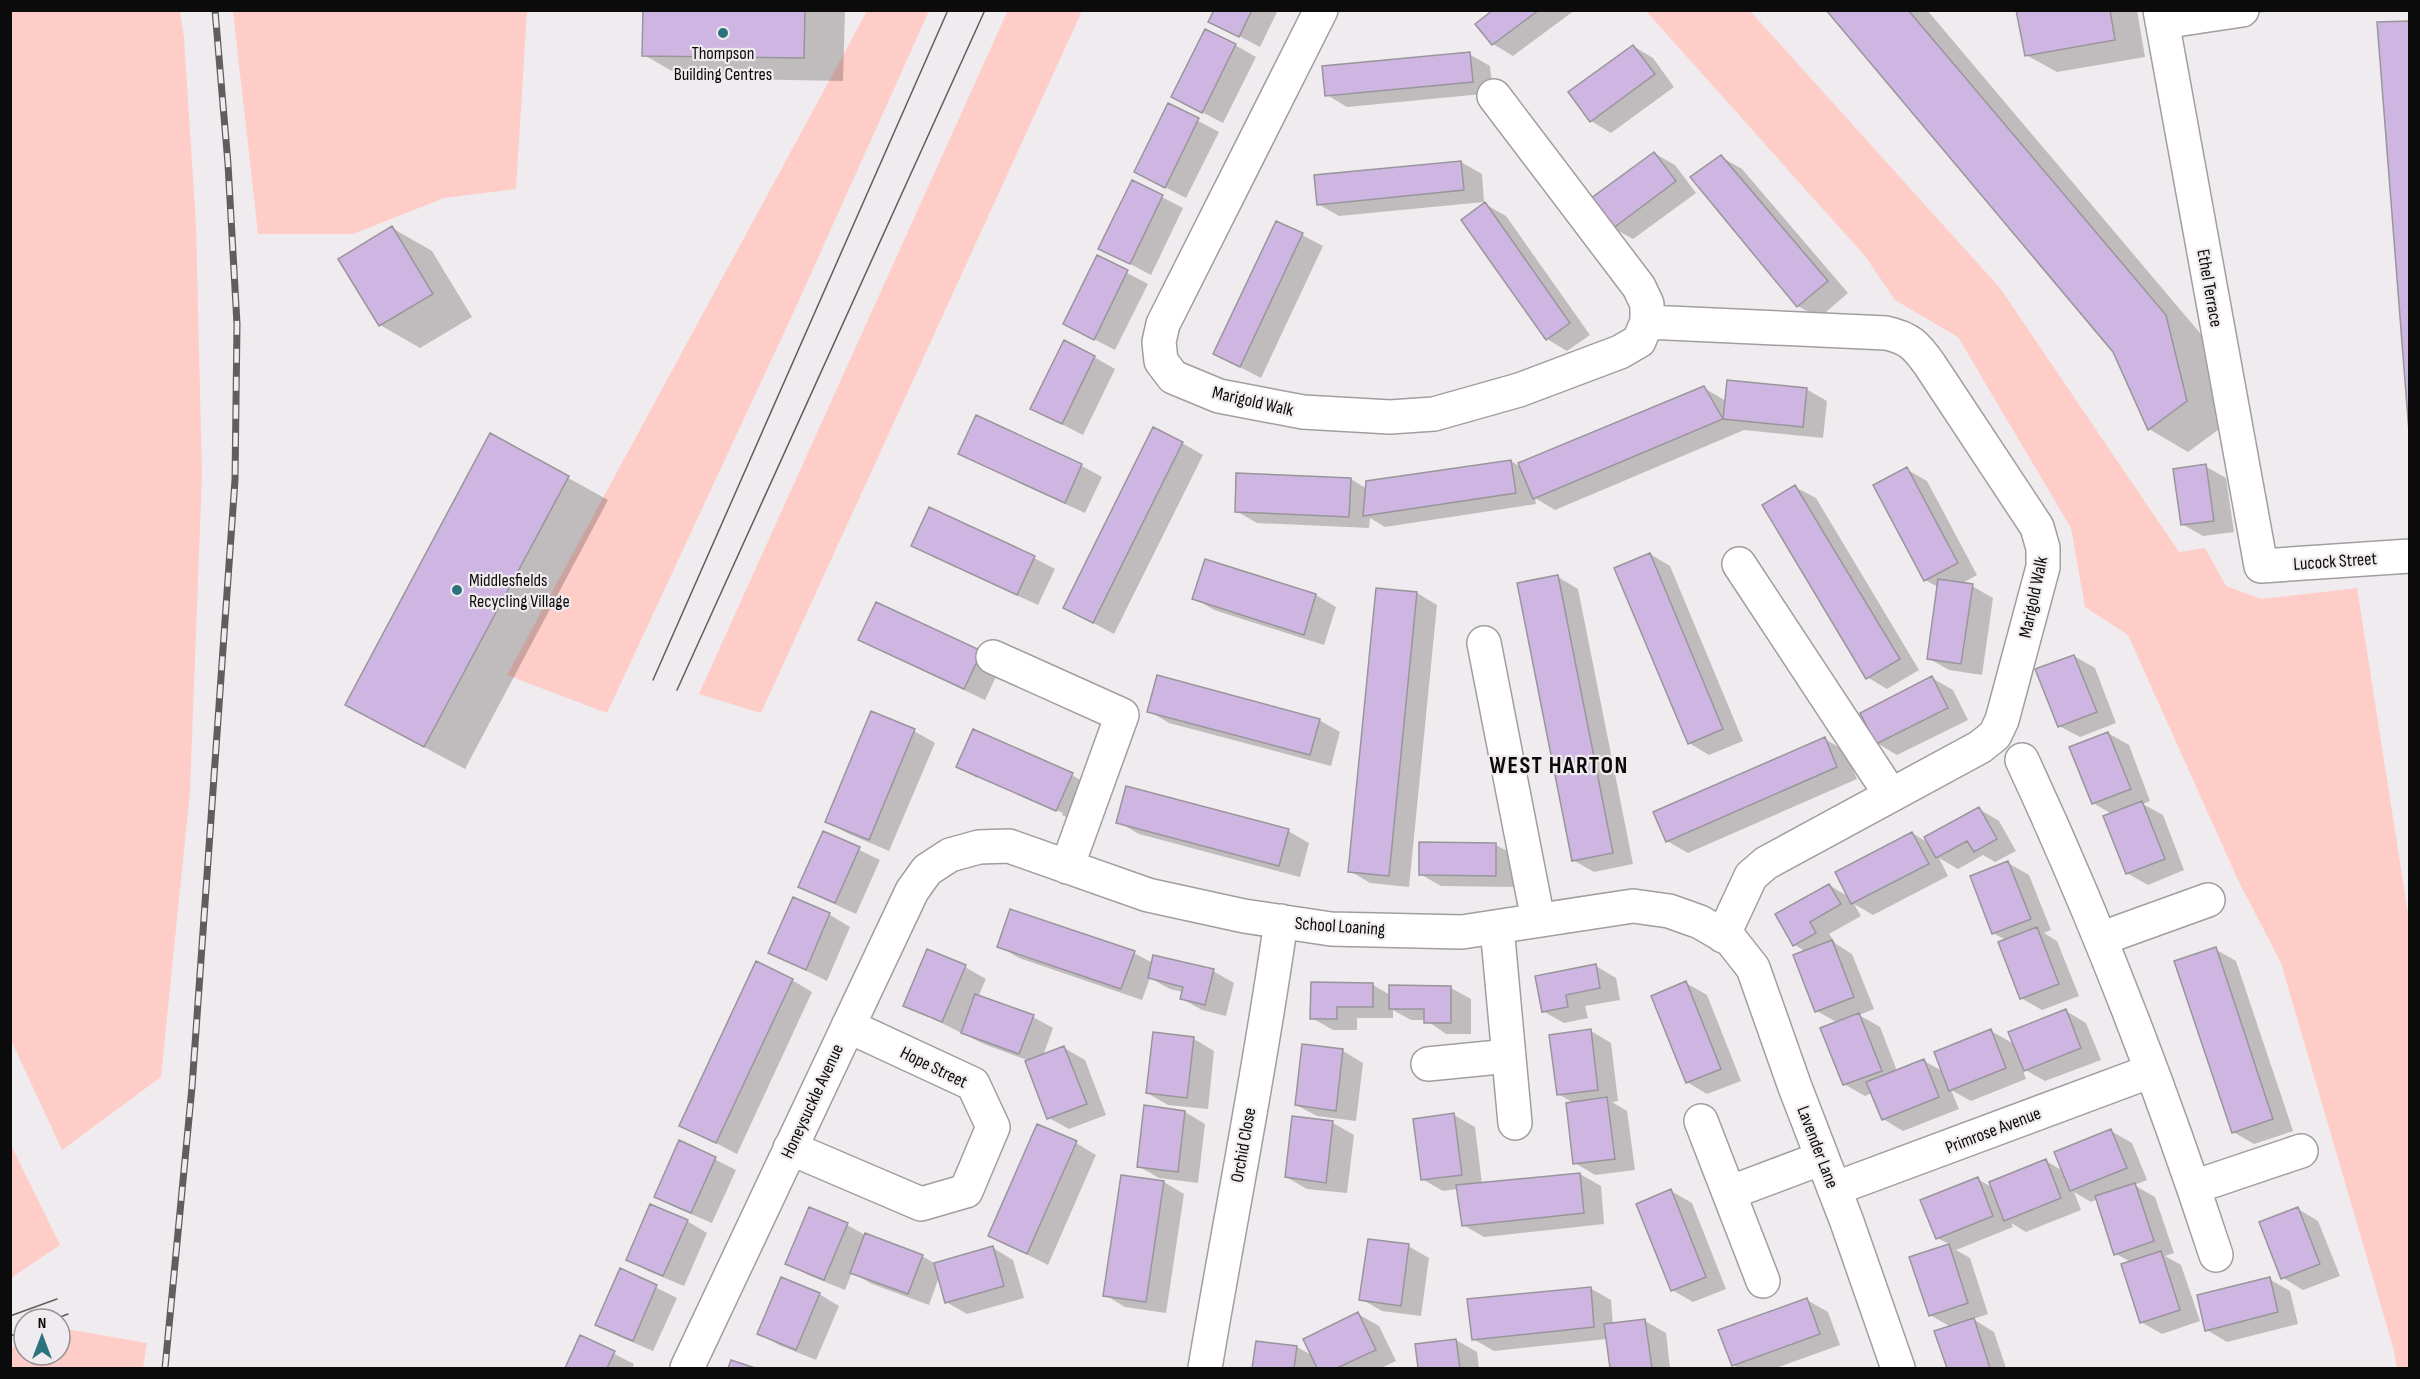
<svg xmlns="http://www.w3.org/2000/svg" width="2420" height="1379" font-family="'Sofia Sans Condensed',sans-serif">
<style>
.green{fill:#fecdc7}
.shadow{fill:#0003}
.building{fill:#ceb5e2;stroke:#98969a;stroke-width:1.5}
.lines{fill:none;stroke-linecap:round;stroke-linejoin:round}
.street-casing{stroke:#a19da0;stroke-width:36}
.street{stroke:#fff;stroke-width:33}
.tram{stroke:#605d5f;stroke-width:1.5}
.rail-casing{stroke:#605d5f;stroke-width:7}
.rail{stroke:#f0ebee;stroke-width:4.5;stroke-dasharray:14;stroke-linecap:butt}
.poi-dot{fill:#2a727c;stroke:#f0ebee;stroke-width:2}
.labels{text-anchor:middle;stroke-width:4.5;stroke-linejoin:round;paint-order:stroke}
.poi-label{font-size:18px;fill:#0c0b0c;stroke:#f0ebee}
.street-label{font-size:18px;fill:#0c0b0c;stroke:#f0ebee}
.district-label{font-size:24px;font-weight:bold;letter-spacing:1.5px;fill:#0c0b0c;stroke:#f0ebee}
</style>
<rect width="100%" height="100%" fill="#f0ebee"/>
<path class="green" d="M 1008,10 L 1082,11 L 761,713 L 699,694 Z
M 10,11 L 180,11 L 184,38 L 196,225 L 202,474 L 190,791 L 161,1077 L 62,1150 L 10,1038 Z
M 233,11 L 527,11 L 516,189 L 444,198 L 353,234 L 258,234 Z
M 867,11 L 929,11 L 795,309 L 607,713 L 507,675 Z
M 1646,11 L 1750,11 L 2000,288 L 2179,552 L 2205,548 L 2226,586 L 2261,599 L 2357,588 L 2409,920 L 2409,1368 L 2397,1368 L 2393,1347 L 2281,963 L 2238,880 L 2128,635 L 2085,607 L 2071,528 L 1958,337 L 1895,300 L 1865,256 Z
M 10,1143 L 60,1245 L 11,1278 L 10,1278 Z
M 60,1328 L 147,1343 L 143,1368 L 11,1368 L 11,1348 L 24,1342 L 24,1355 L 60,1355 Z"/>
<path class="shadow" d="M 644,10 L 845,10 L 843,81 L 684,78 L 644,55 Z
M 1215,10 L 1278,10 L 1260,47 L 1210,21 Z
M 1495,10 L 1575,10 L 1513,56 L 1493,44 Z
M 1828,10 L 1927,10 L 2205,339 L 2226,424 L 2188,452 L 2149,429 L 2115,351 Z
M 2018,10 L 2137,10 L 2145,57 L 2057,72 L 2026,55 Z
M 2236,10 L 2278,10 L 2244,15 Z
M 1235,45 L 1256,57 L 1223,123 L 1173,97 Z
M 1633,46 L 1653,58 L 1674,87 L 1611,133 L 1591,121 Z
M 1469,54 L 1490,66 L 1493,93 L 1347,107 L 1327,95 Z
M 1168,105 L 1219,132 L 1186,198 L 1157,183 Z
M 1654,153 L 1675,165 L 1696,193 L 1633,239 L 1613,228 Z
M 1721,157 L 1742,169 L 1848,293 L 1819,318 L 1798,306 L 1692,177 Z
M 1461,162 L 1482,174 L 1484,202 L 1339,216 L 1318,204 Z
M 1133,182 L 1183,208 L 1151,275 L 1100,248 Z
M 1485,204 L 1506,216 L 1590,335 L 1567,351 L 1547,339 Z
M 392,228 L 432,251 L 472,317 L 420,348 L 380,325 L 340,260 Z
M 1302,235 L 1323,246 L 1261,378 L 1215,354 Z
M 1097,257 L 1148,284 L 1115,350 L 1086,335 Z
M 1094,357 L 1115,369 L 1083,435 L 1032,409 Z
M 1704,388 L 1726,401 L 1806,389 L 1827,401 L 1823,438 L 1744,430 L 1555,510 L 1535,498 L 1536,504 L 1385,527 L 1370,518 L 1369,528 L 1257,523 L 1236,511 L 1351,479 L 1367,489 L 1511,461 L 1522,468 Z
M 977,417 L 1082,466 L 1102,477 L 1085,513 L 981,465 L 960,453 Z
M 491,435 L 608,500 L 465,769 L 387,727 Z
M 1182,443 L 1203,455 L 1114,634 L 1065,608 Z
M 2205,466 L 2226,478 L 2234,532 L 2203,536 L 2182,524 Z
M 1906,469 L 1927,481 L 1977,575 L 1961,584 L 1972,586 L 1993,598 L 1982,675 L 1949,670 L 1928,658 L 1938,587 L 1925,580 Z
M 1795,487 L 1816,498 L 1919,670 L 1887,689 L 1867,677 Z
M 913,545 L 1034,558 L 1055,569 L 1038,605 L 933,557 Z
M 1650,554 L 1670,566 L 1743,741 L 1709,755 L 1689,743 Z
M 1206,560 L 1316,595 L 1336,607 L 1324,645 L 1214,610 L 1194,598 Z
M 1558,577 L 1578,589 L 1633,864 L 1594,872 L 1573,860 Z
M 1417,593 L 1437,605 L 1409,887 L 1370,883 L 1350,871 Z
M 860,640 L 1002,664 L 985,700 L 881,651 Z
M 2074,656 L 2095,668 L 2116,723 L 2080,737 L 2059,726 Z
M 1932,678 L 1953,690 L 1968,720 L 1897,755 L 1877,743 Z
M 1149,711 L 1319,720 L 1340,732 L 1331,766 L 1169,723 Z
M 872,713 L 914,731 L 935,743 L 889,851 L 847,833 L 827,821 Z
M 2108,733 L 2129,745 L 2150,801 L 2143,804 L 2163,815 L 2184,870 L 2148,885 L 2127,873 L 2112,814 L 2093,803 Z
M 1825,739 L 1845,751 L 1857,779 L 1688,853 L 1667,841 Z
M 958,767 L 1072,775 L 1092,787 L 1077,822 L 1062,815 L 1063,813 L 977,775 L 977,778 Z
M 1979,809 L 1999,821 L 2016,851 L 1995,862 L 1983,855 L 1958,869 L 1939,858 L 1948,876 L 1873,915 L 1854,904 L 1861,916 L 1829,934 L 1836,944 L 1852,954 L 1874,1009 L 1859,1015 L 1880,1027 L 1897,1071 L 1924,1061 L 1944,1072 L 1991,1031 L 2014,1044 L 2066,1011 L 2086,1023 L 2101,1060 L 2045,1081 L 2022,1068 L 2026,1079 L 1971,1101 L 1951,1090 L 1959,1109 L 1903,1131 L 1883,1119 L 1872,1093 L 1865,1096 L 1844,1084 L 1838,1023 L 1817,1011 L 1806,952 L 1795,945 L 1829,885 L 1849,897 L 1912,833 L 1930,844 Z
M 1118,822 L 1288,831 L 1309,843 L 1300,877 L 1139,834 Z
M 824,833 L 880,860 L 856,914 L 821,898 L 800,887 Z
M 1496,845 L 1516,856 L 1516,887 L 1441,886 L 1420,874 Z
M 2008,863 L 2029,875 L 2051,930 L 2044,933 L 2057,941 L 2079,996 L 2042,1010 L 2021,998 L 2006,940 L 1993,933 Z
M 794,899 L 830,915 L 850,927 L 827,981 L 770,953 Z
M 999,946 L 1134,953 L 1153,963 L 1213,971 L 1234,983 L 1226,1016 L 1202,1010 L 1181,998 L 1183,992 L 1170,989 L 1150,978 L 1142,1000 L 1019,958 Z
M 2215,949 L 2236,961 L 2293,1131 L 2254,1144 L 2233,1132 Z
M 1596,966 L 1616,978 L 1620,1000 L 1585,1006 L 1588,1018 L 1564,1023 L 1543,1011 Z
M 965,967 L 986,979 L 978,997 L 1033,1017 L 1053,1028 L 1043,1056 L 1064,1048 L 1085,1060 L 1106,1115 L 1069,1129 L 1049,1118 L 1027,1060 L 984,1044 L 905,1005 Z
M 792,980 L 812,992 L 737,1154 L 681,1125 Z
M 1686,983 L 1707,995 L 1741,1081 L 1707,1094 L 1687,1082 Z
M 1373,985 L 1390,995 L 1451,988 L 1471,999 L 1471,1034 L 1446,1034 L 1426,1020 L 1411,1020 L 1393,1010 L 1393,1018 L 1357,1018 L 1357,1030 L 1333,1030 L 1312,1018 Z
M 1591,1031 L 1611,1043 L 1618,1101 L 1612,1102 L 1627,1111 L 1635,1170 L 1595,1175 L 1575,1163 L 1574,1103 L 1558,1094 Z
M 1154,1034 L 1194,1039 L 1214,1051 L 1208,1109 L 1168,1105 L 1147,1093 Z
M 1303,1046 L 1343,1051 L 1363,1063 L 1356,1121 L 1317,1116 L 1296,1105 Z
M 1185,1112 L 1205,1124 L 1198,1183 L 1159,1178 L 1138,1166 Z
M 1454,1115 L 1475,1127 L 1482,1184 L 1580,1174 L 1601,1186 L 1604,1224 L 1484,1237 L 1463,1225 L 1458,1189 L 1443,1191 L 1422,1179 Z
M 1293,1118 L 1333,1123 L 1354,1135 L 1347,1193 L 1307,1189 L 1286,1177 Z
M 2111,1131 L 2132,1143 L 2147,1180 L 2134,1185 L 2155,1197 L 2174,1253 L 2165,1256 L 2181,1265 L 2200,1321 L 2162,1334 L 2141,1322 L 2131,1262 L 2116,1254 L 2098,1199 L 2091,1202 L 2074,1192 L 2081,1210 L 2026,1232 L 2011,1223 L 2013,1227 L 1956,1250 L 1970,1258 L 1988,1314 L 1973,1319 L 1994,1332 L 2006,1368 L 1948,1368 L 1936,1332 L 1951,1327 L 1930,1315 L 1911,1258 L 1951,1245 L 1937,1238 L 1977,1179 L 1992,1187 L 2046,1161 L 2063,1171 Z
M 680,1142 L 736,1170 L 712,1223 L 677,1208 L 656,1196 Z
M 1076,1143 L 1096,1155 L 1048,1265 L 990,1236 Z
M 1164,1182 L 1184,1194 L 1166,1313 L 1125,1307 L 1105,1295 Z
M 1671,1191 L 1692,1203 L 1726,1289 L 1693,1302 L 1672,1290 Z
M 2298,1209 L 2318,1221 L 2340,1276 L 2303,1290 L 2283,1278 Z
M 687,1221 L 707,1233 L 684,1286 L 648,1271 L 628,1259 Z
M 847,1225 L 867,1236 L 922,1256 L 936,1264 L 993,1248 L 1013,1260 L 1024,1298 L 967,1314 L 946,1302 L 939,1277 L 929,1305 L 872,1284 L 852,1272 L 845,1290 L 808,1275 L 787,1263 Z
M 1408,1246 L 1429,1258 L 1421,1316 L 1382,1311 L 1361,1299 Z
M 621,1270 L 677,1298 L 653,1351 L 618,1336 L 597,1324 Z
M 2269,1279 L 2290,1291 L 2298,1324 L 2227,1342 L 2207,1330 Z
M 1590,1288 L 1611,1300 L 1613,1325 L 1645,1321 L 1666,1333 L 1670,1368 L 1611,1368 L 1607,1339 L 1494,1351 L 1473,1339 Z
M 819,1294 L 839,1306 L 816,1360 L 779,1345 L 759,1333 Z
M 1807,1300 L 1828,1312 L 1840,1345 L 1776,1368 L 1739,1368 L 1733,1365 Z
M 1358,1314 L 1379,1326 L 1396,1361 L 1381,1368 L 1319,1368 L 1316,1364 L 1316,1368 L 1254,1368 L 1257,1343 L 1297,1347 L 1313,1356 Z
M 581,1337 L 634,1364 L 632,1368 L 567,1368 Z
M 1456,1340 L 1477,1352 L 1479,1368 L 1420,1368 L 1417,1345 Z"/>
<path class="building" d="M 643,10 L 805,10 L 804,58 L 642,56 Z
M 1214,10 L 1252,10 L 1239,37 L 1208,22 Z
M 1493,10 L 1539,10 L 1492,45 L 1475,24 Z
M 1826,10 L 1908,10 L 2166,315 L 2187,401 L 2148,430 L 2113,352 Z
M 2016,10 L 2110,10 L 2115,40 L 2025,56 Z
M 2410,21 L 2410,445 L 2377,22 Z
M 1205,29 L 1236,44 L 1202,113 L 1171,97 Z
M 1633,45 L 1655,74 L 1590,122 L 1568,92 Z
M 1470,52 L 1473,82 L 1325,96 L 1322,66 Z
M 1168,103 L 1199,118 L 1165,188 L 1134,172 Z
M 1654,152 L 1676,181 L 1612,229 L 1590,199 Z
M 1721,155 L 1828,281 L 1797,307 L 1690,177 Z
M 1461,161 L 1464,190 L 1317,205 L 1314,175 Z
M 1132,180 L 1163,195 L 1130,264 L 1098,249 Z
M 1485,202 L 1570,323 L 1546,340 L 1461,220 Z
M 1276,221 L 1303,233 L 1240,367 L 1213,354 Z
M 392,226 L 433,294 L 379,326 L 338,259 Z
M 1097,255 L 1128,270 L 1094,340 L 1063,324 Z
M 1064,340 L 1095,356 L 1062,424 L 1030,409 Z
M 1727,380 L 1807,388 L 1803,427 L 1723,419 Z
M 1704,386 L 1723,419 L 1533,499 L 1518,463 Z
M 976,415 L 1082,464 L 1065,503 L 958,454 Z
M 1153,427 L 1183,442 L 1093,623 L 1063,608 Z
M 490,433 L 569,476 L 424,747 L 345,705 Z
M 1511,460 L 1516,493 L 1363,516 L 1366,481 Z
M 2206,464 L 2214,521 L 2181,525 L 2173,469 Z
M 1907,467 L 1958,563 L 1924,581 L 1873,485 Z
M 1236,473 L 1351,478 L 1349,517 L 1235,512 Z
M 1795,485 L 1900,659 L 1866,679 L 1762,505 Z
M 929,507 L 1035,556 L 1017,595 L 911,546 Z
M 1650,553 L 1723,729 L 1688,744 L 1614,568 Z
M 1205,559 L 1316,594 L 1304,635 L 1192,599 Z
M 1558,575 L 1613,853 L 1572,861 L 1517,583 Z
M 1938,579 L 1973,584 L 1961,664 L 1927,659 Z
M 1376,588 L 1417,592 L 1389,876 L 1348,872 Z
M 876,602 L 982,651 L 964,689 L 858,640 Z
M 2074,655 L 2097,712 L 2058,727 L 2035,669 Z
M 1157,675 L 1320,719 L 1310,755 L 1147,712 Z
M 1932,676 L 1948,708 L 1876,744 L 1860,713 Z
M 871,711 L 915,729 L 869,840 L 825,822 Z
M 973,729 L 1073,773 L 1056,811 L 956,767 Z
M 2108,732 L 2131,789 L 2092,804 L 2069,747 Z
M 1825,737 L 1837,767 L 1666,842 L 1653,812 Z
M 1126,786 L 1289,829 L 1279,866 L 1116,823 Z
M 2142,801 L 2165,859 L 2126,874 L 2103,816 Z
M 1979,807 L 1997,839 L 1974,852 L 1967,841 L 1936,858 L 1924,837 Z
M 823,831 L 860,847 L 835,903 L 798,887 Z
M 1912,832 L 1929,864 L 1851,904 L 1835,872 Z
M 1419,842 L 1496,843 L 1496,876 L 1419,875 Z
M 2008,861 L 2031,919 L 1992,934 L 1970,876 Z
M 1829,884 L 1841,904 L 1810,922 L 1816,933 L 1793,946 L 1775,914 Z
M 793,897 L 830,913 L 806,970 L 768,953 Z
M 1010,909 L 1135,951 L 1121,989 L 997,947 Z
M 2037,927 L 2059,984 L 2020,999 L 1998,942 Z
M 1832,940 L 1854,997 L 1815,1012 L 1793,955 Z
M 2216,947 L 2273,1119 L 2232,1133 L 2174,961 Z
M 927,949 L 966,965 L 942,1022 L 903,1006 Z
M 1153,955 L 1214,969 L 1205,1005 L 1180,999 L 1183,987 L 1148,978 Z
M 756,961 L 793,979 L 716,1143 L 679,1126 Z
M 1596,964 L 1600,988 L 1566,995 L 1568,1007 L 1542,1012 L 1535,976 Z
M 1686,981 L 1721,1069 L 1686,1083 L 1651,996 Z
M 1311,982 L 1373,983 L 1373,1007 L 1337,1007 L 1337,1019 L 1310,1019 Z
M 1389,985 L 1451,986 L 1451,1023 L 1424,1023 L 1424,1009 L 1389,1009 Z
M 975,994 L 1034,1015 L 1019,1054 L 961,1033 Z
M 2066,1009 L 2081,1048 L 2024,1071 L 2008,1032 Z
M 1859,1013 L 1882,1071 L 1843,1085 L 1820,1028 Z
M 1591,1029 L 1598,1090 L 1557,1095 L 1549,1035 Z
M 1991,1029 L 2006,1068 L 1949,1091 L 1934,1052 Z
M 1153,1032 L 1194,1037 L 1187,1098 L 1146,1093 Z
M 1302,1044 L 1343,1049 L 1336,1111 L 1295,1105 Z
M 1064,1046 L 1087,1104 L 1047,1119 L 1025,1061 Z
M 1924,1059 L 1939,1097 L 1882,1120 L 1866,1082 Z
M 1607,1097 L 1615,1159 L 1573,1164 L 1566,1103 Z
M 1144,1105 L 1185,1111 L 1178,1172 L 1137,1167 Z
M 1454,1113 L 1462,1175 L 1421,1180 L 1413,1119 Z
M 1292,1116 L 1333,1121 L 1326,1183 L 1285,1177 Z
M 1037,1124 L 1077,1141 L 1027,1254 L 988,1236 Z
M 2111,1129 L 2127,1168 L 2070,1191 L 2054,1152 Z
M 679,1140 L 716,1157 L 691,1213 L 654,1197 Z
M 2046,1159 L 2061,1198 L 2004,1221 L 1989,1182 Z
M 1580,1173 L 1584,1213 L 1462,1226 L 1456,1185 Z
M 1121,1175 L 1164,1181 L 1146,1302 L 1103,1296 Z
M 1978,1177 L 1993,1216 L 1936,1239 L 1920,1200 Z
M 2135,1183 L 2154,1241 L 2114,1255 L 2095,1196 Z
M 1671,1189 L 1706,1277 L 1671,1291 L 1636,1204 Z
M 650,1204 L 688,1220 L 663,1276 L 626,1260 Z
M 809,1207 L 848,1223 L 824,1280 L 785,1264 Z
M 2298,1207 L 2320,1264 L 2281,1279 L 2259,1222 Z
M 865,1233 L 923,1255 L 908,1294 L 850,1273 Z
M 1368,1239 L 1409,1244 L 1401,1306 L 1359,1300 Z
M 1949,1244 L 1968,1303 L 1929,1316 L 1909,1257 Z
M 993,1246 L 1004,1286 L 945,1303 L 934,1263 Z
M 2161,1251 L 2180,1310 L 2140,1323 L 2121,1264 Z
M 620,1268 L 657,1285 L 633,1341 L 595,1325 Z
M 781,1277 L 820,1293 L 796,1350 L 757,1334 Z
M 2270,1277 L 2278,1312 L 2205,1331 L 2197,1295 Z
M 1591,1287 L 1594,1327 L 1472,1340 L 1467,1299 Z
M 1807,1298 L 1820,1334 L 1732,1366 L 1718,1330 Z
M 1358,1312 L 1376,1350 L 1337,1368 L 1317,1368 L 1303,1339 Z
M 1974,1318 L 1990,1368 L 1947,1368 L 1934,1331 Z
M 1645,1319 L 1652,1368 L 1610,1368 L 1604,1324 Z
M 580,1335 L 615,1351 L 607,1368 L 565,1368 Z
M 1456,1339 L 1460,1368 L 1418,1368 L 1415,1344 Z
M 1256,1341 L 1297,1346 L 1294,1368 L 1252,1368 Z
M 731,1360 L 755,1368 L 728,1368 Z"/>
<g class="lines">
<defs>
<path id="street" d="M 1321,10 L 1163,324 L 1159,342 L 1161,361 L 1173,377 L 1219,396 L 1303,412 L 1390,417 L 1434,414 L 1519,390 L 1620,352 L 1639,341 L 1647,322 L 1647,304 L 1639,287 L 1494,96
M 2160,10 L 2261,566 L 2410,556
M 2162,22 L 2242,10
M 1647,322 L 1886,333 C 1909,338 1916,345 1930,365 L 2037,527 L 2043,548 L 2043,567 L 2002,720 L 1995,735 L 1980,747 L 1766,863 L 1751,876 L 1723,936
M 1739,564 L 1891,795
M 1484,643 L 1538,920
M 993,657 L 1122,715 L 1067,867
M 2022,760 C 2097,921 2161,1087 2216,1255
M 1497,927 L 1515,1123
M 2100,939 L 2208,900
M 1428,1064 L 1509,1056
M 1701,1121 L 1763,1281
M 790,1148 L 921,1204 L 966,1191 L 993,1127 L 973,1084 L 848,1026
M 2194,1187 L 2301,1151
M 1834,1189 L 2151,1071
M 1729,1193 L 1822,1158
M 687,1368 L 912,891 L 927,870 L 950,855 L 979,847 L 1009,846 L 1148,895 L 1244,916 L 1331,929 L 1462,932 L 1633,906 L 1669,911 L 1700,922 L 1731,940 L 1753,968 L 1795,1087 L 1847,1222 L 1898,1368
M 1205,1368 C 1230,1219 1260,1071 1281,921"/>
</defs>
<use href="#street" class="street-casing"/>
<use href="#street" class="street"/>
<path class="tram" d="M 653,680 L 948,10
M 677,690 L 985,10
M 10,1316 L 57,1299
M 55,1319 L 68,1314
M 10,1336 L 24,1331"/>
<defs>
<path id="rail" d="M 165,1368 L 192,1087 L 235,480 L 237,324 L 228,164 L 215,10"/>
</defs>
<use href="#rail" class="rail-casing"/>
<use href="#rail" class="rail"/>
</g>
<g class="poi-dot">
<circle cx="723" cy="33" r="6"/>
<circle cx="457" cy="590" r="6"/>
</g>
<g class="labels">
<g class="poi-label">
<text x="723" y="59">Thompson<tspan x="723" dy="21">Building Centres</tspan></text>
<text x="469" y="586" text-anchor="start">Middlesfields<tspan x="469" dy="21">Recycling Village</tspan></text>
</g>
<g class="street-label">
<text transform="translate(2210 288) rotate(80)" y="6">Ethel Terrace</text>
<text transform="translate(1253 401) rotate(13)" y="6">Marigold Walk</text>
<text transform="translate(2335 561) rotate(-4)" y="6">Lucock Street</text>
<text transform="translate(2033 597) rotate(-78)" y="6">Marigold Walk</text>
<text transform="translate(1340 926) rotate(4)" y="6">School Loaning</text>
<text transform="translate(934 1067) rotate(26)" y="6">Hope Street</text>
<text transform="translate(812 1101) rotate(-65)" y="6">Honeysuckle Avenue</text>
<text transform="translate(1993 1130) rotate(-21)" y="6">Primrose Avenue</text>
<text transform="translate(1243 1145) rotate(-80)" y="6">Orchid Close</text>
<text transform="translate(1818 1147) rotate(69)" y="6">Lavender Lane</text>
</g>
<g class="district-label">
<text x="1559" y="773">WEST HARTON</text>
</g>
</g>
<rect width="2420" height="1379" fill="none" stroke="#0c0b0c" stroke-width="24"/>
<g transform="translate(42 1337)"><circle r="28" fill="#f0ebee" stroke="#959194" stroke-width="1.5"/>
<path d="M0-4.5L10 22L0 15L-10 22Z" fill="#2a727c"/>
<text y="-9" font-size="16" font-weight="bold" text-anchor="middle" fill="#0c0b0c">N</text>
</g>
</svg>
